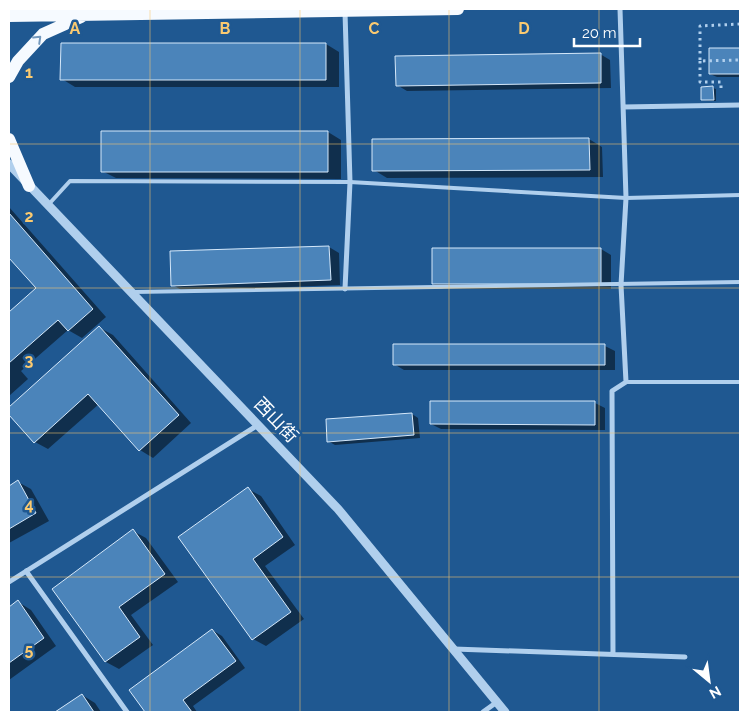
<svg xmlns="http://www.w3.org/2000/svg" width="749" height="721" font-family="Raleway,'Noto Sans SC',sans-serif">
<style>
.shadow{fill:#0007}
.building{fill:#4b84ba;stroke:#d5e8fa}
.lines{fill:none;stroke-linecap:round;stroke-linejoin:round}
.path{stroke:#b0cfed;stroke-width:3;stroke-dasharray:2.5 4;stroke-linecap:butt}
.service{stroke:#b0cfed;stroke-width:4}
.minor{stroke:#b0cfed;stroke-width:5}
.tertiary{stroke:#b0cfed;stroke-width:9}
.primary{stroke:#f6faff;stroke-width:12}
.oneway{stroke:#7599bd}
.grid{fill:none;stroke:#fbca70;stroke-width:1;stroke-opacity:0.55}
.labels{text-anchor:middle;stroke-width:5;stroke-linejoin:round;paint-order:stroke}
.street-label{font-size:18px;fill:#fff;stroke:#1f5891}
.grid-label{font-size:16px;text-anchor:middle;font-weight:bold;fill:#fbca70;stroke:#1f5891;stroke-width:5;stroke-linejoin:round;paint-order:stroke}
</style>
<rect width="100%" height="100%" fill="#1f5891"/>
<path class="shadow" d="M 326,44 L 339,52 L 339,87 L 75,87 L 62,79 Z
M 710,49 L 740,49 L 740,77 L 717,77 L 710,74 Z
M 600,54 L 610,60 L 611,88 L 407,91 L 397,85 Z
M 713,88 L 716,89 L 716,101 L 703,100 Z
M 328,132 L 341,140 L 341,179 L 116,178 L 102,171 Z
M 589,139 L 602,147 L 603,177 L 387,178 L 374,170 L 374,140 Z
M 9,207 L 106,317 L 82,338 L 68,330 L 21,371 L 28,379 L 9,396 L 9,313 L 37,288 L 9,256 Z
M 329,247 L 339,253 L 340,285 L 183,291 L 173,285 L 172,252 Z
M 601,249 L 611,255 L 611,289 L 444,289 L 433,284 Z
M 100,328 L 113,335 L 191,423 L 153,458 L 140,450 L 99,404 L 48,449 L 35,442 L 9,413 L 9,409 Z
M 394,346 L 605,346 L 615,351 L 615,370 L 404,370 L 394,364 Z
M 595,403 L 605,408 L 605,430 L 441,429 L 431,424 Z
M 412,414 L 418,418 L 420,438 L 335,445 L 328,441 Z
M 18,482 L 31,489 L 49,521 L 9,543 L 9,487 Z
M 248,489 L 261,496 L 295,545 L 265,566 L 304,619 L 266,646 L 253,639 Z
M 133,531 L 146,538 L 178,582 L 131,615 L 153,645 L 119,669 L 106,662 L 54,589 Z
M 18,602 L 31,610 L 56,646 L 9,680 L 9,608 Z
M 212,630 L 222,636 L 245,668 L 193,706 L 197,712 L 146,712 L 130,690 Z
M 82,695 L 95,703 L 101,712 L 57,712 Z"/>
<path class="building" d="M 61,43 L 326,43 L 326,80 L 60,80 Z
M 709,48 L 740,48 L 740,74 L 709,74 Z
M 601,53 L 601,83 L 396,86 L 395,56 Z
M 713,86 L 714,100 L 701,100 L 701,87 Z
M 101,131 L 328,131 L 328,172 L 101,172 Z
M 589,138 L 590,170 L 372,171 L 372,139 Z
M 9,213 L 93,309 L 68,331 L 58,320 L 9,363 L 9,312 L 36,288 L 9,258 Z
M 329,246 L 331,280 L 171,286 L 170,251 Z
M 432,248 L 601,248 L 601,284 L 432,284 Z
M 99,326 L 179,415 L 139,451 L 88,394 L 34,443 L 9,415 L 9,407 Z
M 393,344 L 605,344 L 605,365 L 393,365 Z
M 430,401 L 595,401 L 595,425 L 430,424 Z
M 412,413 L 414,435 L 327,442 L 326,419 Z
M 18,480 L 36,513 L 9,529 L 9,486 Z
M 248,487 L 283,537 L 253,559 L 291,612 L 252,640 L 178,537 Z
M 133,529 L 165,574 L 119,607 L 140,637 L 105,662 L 52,589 Z
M 18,600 L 44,638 L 9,663 L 9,607 Z
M 212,629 L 236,661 L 183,700 L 192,712 L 145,712 L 129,690 Z
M 82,694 L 94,712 L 55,712 Z"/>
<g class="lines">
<path class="path" d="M 740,24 L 700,26 L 700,61 L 740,60
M 700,61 L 700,82 L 721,82 L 721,92"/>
<path class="service" d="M 49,204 L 70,181 L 350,182 L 626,198 L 740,195
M 133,292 L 740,282
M 626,382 L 740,382"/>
<path class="minor" d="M 623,107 L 740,105
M 345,289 L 350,182 L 345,12
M 26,571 L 127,712
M 9,582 L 258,425
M 454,649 L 685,657
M 613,654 L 612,391 L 626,382 L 621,285 L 626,198 L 620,9
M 483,712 L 497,702"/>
<path class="tertiary" d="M 9,164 L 338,509 L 505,712"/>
<path class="primary" d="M 9,16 L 458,9
M 9,77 L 18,61 L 43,34 L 81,17
M 9,139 L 29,186"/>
</g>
<defs><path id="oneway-chevron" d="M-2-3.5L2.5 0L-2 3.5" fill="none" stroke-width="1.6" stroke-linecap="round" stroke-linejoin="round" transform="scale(1.25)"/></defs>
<use class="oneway" href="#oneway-chevron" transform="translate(38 39) rotate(-44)"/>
<path class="grid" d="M 150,9 L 150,712M 300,9 L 300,712M 449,9 L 449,712M 599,9 L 599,712M 9,144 L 740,144M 9,288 L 740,288M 9,433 L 740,433M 9,577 L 740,577"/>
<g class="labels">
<g class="street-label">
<text transform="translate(276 420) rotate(46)" y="6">西山街</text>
</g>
</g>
<g class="grid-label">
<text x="75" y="34">A</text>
<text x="225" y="34">B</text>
<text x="374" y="34">C</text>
<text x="524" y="34">D</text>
<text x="29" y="78">1</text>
<text x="29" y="222">2</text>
<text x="29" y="366">3</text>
<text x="29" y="510">4</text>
<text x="29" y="655">5</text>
</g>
<rect width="749" height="721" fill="none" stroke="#ffffff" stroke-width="20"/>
<g transform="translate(709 681) rotate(151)" stroke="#1f5891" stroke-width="4" paint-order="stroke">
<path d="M0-4L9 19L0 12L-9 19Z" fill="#ffffff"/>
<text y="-8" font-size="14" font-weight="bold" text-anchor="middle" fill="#ffffff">N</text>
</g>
<path d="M574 38v8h66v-8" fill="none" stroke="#ffffff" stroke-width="2.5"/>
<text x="582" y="38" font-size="15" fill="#ffffff" stroke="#1f5891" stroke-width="4" paint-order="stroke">20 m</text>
</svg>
